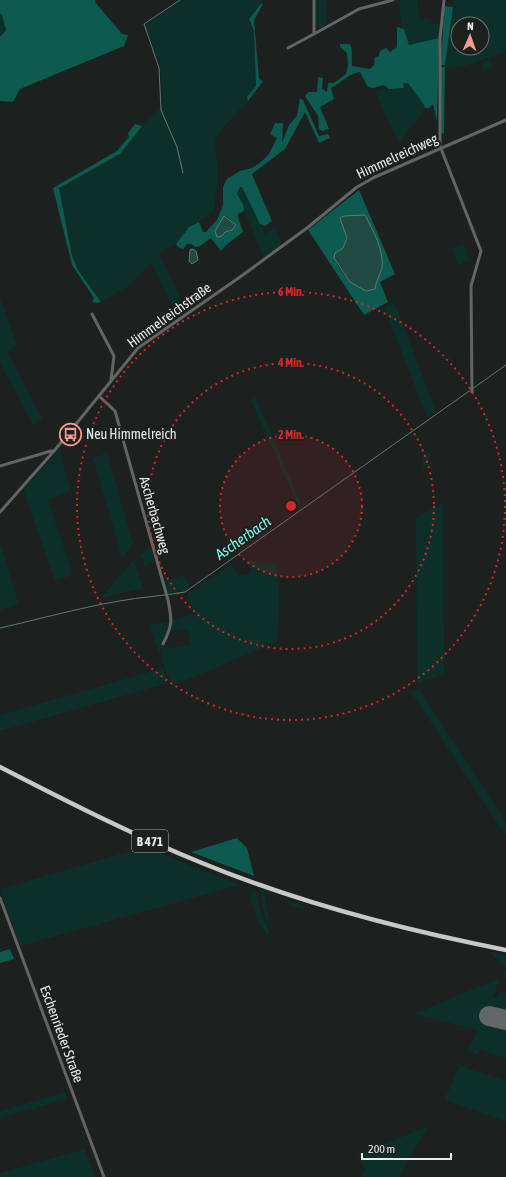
<svg xmlns="http://www.w3.org/2000/svg" width="506" height="1177" font-family="'Asap Condensed',sans-serif">
<style>
.green{fill:#0d2f2a;fill-rule:evenodd}
.forest{fill:#0d5a50;fill-rule:evenodd}
.water{fill:#214a43;stroke:#5d7b75}
.lines{fill:none;stroke-linecap:round;stroke-linejoin:round}
.stream{stroke:#5d7b75;stroke-width:1}
.runway{stroke:#626666;stroke-width:20}
.minor{stroke:#636565;stroke-width:3}
.highway{stroke:#c5cac9;stroke-width:4.5}
.ring{fill:none;stroke:#d62828;stroke-width:2;stroke-dasharray:2 4}
.labels{text-anchor:middle;stroke-width:4;stroke-linejoin:round;paint-order:stroke}
.shield{fill:#1c201f;stroke:#acafae;stroke-width:1}
.shield-label{font-size:13px;font-weight:bold;fill:#e9eceb}
.street-label{font-size:14px;fill:#e9eceb;stroke:#1c201f}
.poi-label{font-size:14px;fill:#e9eceb;stroke:#1c201f;text-anchor:start}
.water-label{font-size:15px;font-style:italic;fill:#7bfde7;stroke:#1c201f}
.centre{fill:#d62828;stroke:#1c201f;stroke-width:2}
.ring-label{font-size:12px;text-anchor:middle;font-weight:bold;fill:#d62828;stroke:#1c201f;stroke-width:4;stroke-linejoin:round;paint-order:stroke}
</style>
<rect width="100%" height="100%" fill="#1c201f"/>
<path class="green" d="M 181,0 L 262,0 L 249,19 L 254,31 L 256,86 L 247,97 L 248,101 L 220,131 L 221,132 L 215,139 L 218,177 L 214,209 L 207,217 L 189,227 L 176,244 L 159,254 L 187,312 L 178,318 L 151,263 L 127,287 L 101,302 L 78,270 L 72,256 L 59,187 L 120,154 L 141,126 L 163,106 L 160,67 L 145,25 Z
M 316,0 L 327,0 L 326,25 L 315,29 Z
M 404,0 L 417,0 L 420,19 L 431,19 L 432,24 L 440,24 L 439,38 L 405,48 L 398,1 Z
M 453,0 L 506,0 L 506,51 C 486,59 466,68 445,68 ZM 458,24 L 482,24 L 482,48 L 458,48 Z
M 0,13 L 2,15 L 6,30 L 0,37 Z
M 490,59 L 493,67 L 483,70 L 481,63 Z
M 402,82 L 408,83 L 426,108 L 399,143 L 375,92 L 383,89 L 403,88 Z
M 240,187 L 242,187 L 265,234 L 275,227 L 282,244 L 264,258 L 244,211 L 243,204 L 237,194 Z
M 464,244 L 469,260 L 458,265 L 452,248 Z
M 0,297 L 17,346 L 7,352 L 43,419 L 34,426 L 0,363 Z
M 394,302 L 436,411 L 427,417 L 384,307 Z
M 255,396 L 302,506 L 299,508 L 251,400 Z
M 59,450 L 71,491 L 48,500 L 73,575 L 57,580 L 54,579 L 23,489 Z
M 107,453 L 133,544 L 122,557 L 93,458 Z
M 422,454 L 429,454 L 429,467 L 423,468 Z
M 443,503 L 444,674 L 417,684 L 416,518 Z
M 0,543 L 18,601 L 17,605 L 0,610 Z
M 151,547 L 155,561 L 145,566 L 142,557 L 134,560 L 143,588 L 103,598 L 102,596 L 134,560 Z
M 248,560 L 258,563 L 275,562 C 283,586 278,617 277,642 L 172,686 L 162,660 L 162,649 L 190,645 L 189,632 L 182,629 L 171,631 L 173,620 L 194,614 L 188,594 L 232,564 L 238,576 L 251,573 Z
M 184,575 L 190,587 L 185,591 L 168,594 L 164,581 Z
M 171,622 L 159,654 L 150,625 Z
M 163,668 L 168,683 L 0,731 L 0,715 Z
M 419,689 L 506,822 L 506,836 L 411,692 Z
M 148,846 L 169,857 L 240,885 L 20,946 L 0,889 Z
M 260,888 L 266,890 L 264,891 L 269,921 L 278,939 C 268,923 261,908 260,888 Z
M 256,889 L 260,911 L 269,931 L 268,935 C 258,926 253,908 250,895 Z
M 285,899 L 310,908 C 300,909 291,908 285,899 Z
M 490,952 L 506,955 L 506,978 L 503,977 L 506,968 Z
M 500,978 L 493,997 L 497,998 L 499,992 L 506,993 L 506,1058 L 480,1050 L 477,1055 L 468,1050 L 478,1030 L 414,1014 Z
M 460,1066 L 506,1081 L 506,1121 L 444,1100 Z
M 65,1092 L 67,1099 L 0,1118 L 0,1111 Z
M 428,1126 L 399,1177 L 363,1177 L 362,1173 L 366,1172 L 358,1155 Z
M 85,1149 L 95,1177 L 0,1177 L 0,1173 Z"/>
<path class="forest" d="M 0,0 L 96,0 L 95,2 L 122,34 L 128,35 L 124,46 L 20,89 L 13,102 L 0,101 L 0,37 L 6,30 L 2,15 L 0,13 Z
M 262,2 L 262,6 L 254,20 L 259,79 L 263,81 L 248,101 L 247,97 L 256,86 L 254,31 L 249,19 Z
M 444,6 L 453,7 L 445,65 L 441,65 Z
M 397,27 L 404,29 L 409,45 L 439,38 L 437,122 L 433,104 L 429,108 L 426,108 L 408,83 L 403,83 L 404,88 L 389,89 L 384,85 L 373,88 L 368,87 L 360,72 C 348,74 341,83 331,88 L 334,99 L 320,107 L 329,129 L 322,131 L 319,129 L 318,116 L 305,96 L 308,92 L 317,92 L 318,77 L 323,78 L 322,89 L 327,92 L 328,83 L 334,83 L 346,74 L 348,65 L 347,53 L 340,47 L 340,44 L 350,44 C 353,52 351,57 352,66 L 370,69 L 374,65 L 375,57 L 379,56 L 380,51 L 386,48 L 390,52 L 397,47 Z
M 440,67 L 445,67 L 444,134 L 441,133 Z
M 300,98 L 303,100 L 319,136 L 328,134 L 330,138 L 319,143 L 305,112 L 285,149 L 252,174 L 272,221 L 265,226 L 260,224 L 242,187 L 240,187 L 237,194 L 243,204 L 244,211 L 238,214 L 238,217 L 243,232 L 225,246 L 221,251 L 211,238 L 200,246 L 195,247 L 191,244 L 187,244 L 183,249 L 178,247 L 176,244 L 189,227 L 199,222 L 203,232 L 206,232 L 217,220 L 223,205 L 223,187 L 227,179 L 240,171 L 252,168 L 261,162 L 269,154 L 277,138 L 270,134 L 275,123 L 283,123 L 282,143 L 289,125 L 297,116 ZM 226,216 L 235,224 L 230,231 L 225,232 L 222,236 L 217,235 L 216,232 Z
M 135,124 L 142,126 L 120,154 L 59,188 L 72,256 L 78,270 L 101,302 L 97,303 L 92,302 L 94,298 L 72,265 L 53,188 L 117,151 L 129,137 L 128,133 Z
M 359,190 L 395,274 L 380,282 L 388,302 L 364,315 L 308,230 ZM 365,215 C 375,237 388,255 376,279 L 350,282 C 344,274 333,263 335,253 L 343,248 L 347,238 Z
M 237,838 L 247,848 L 254,876 L 191,852 Z
M 10,949 L 14,959 L 0,963 L 0,952 Z"/>
<path class="water" d="M 365,215 C 373,231 384,249 382,268 C 380,275 376,281 375,289 L 366,291 L 350,282 L 334,258 L 335,253 L 343,248 L 347,238 L 340,218 L 344,216 Z
M 224,216 L 236,225 L 232,230 L 225,232 L 222,236 L 217,237 L 215,231 Z
M 192,249 L 196,251 L 198,260 L 192,264 L 189,261 L 190,250 Z"/>
<g class="lines">
<path class="stream" d="M 180,0 L 144,24 L 159,68 L 161,110 L 177,147 L 183,173
M 0,628 C 40,619 79,608 119,601 C 141,597 163,596 185,592 L 506,365"/>
<path class="runway" d="M 489,1016 L 506,1020"/>
<path class="minor" d="M 314,0 L 314,34 L 359,9 L 393,0
M 444,0 L 440,38 L 440,146 L 481,251 L 471,286 L 472,392
M 288,48 L 314,34
M 92,314 L 114,356 L 111,380
M 99,396 L 115,411 L 168,600 C 172,620 173,625 163,644
M 0,466 L 51,451 L 54,451
M 0,512 L 54,451 L 138,348 L 240,277 L 307,228 L 357,187 L 375,177 L 506,120
M 0,898 L 104,1177"/>
<path class="highway" d="M 0,767 C 66,801 133,835 202,863 C 299,903 403,930 506,950"/>
</g>
<circle cx="291" cy="506" r="71" fill="#d62828" fill-opacity=".12"/>
<g class="ring">
<circle cx="291" cy="506" r="71"/>
<circle cx="291" cy="506" r="143"/>
<circle cx="291" cy="506" r="214"/>
</g>
<defs>
<symbol id="bus-ring" viewBox="-11 -11 22 22"><circle r="9.5" fill="#1c201f" stroke="#f49d8d" stroke-width="1.5"/><path d="M-5-6H5V4H4V6H2V4H-2V6H-4V4H-5ZM-3.5-4V0h7V-4ZM-3.5 1.2v1.5H-2V1.2ZM2 1.2v1.5H3.5V1.2Z" fill="#f49d8d"/></symbol>
</defs>
<g fill-rule="evenodd">
<use href="#bus-ring" x="58" y="422" width="25" height="25"/>
</g>
<g class="labels">
<rect class="shield" x="132" y="830" width="36" height="22" rx="3"/>
<g class="shield-label">
<text x="150" y="846">B 471</text>
</g>
<g class="street-label">
<text transform="translate(397 156) rotate(-25)" y="5">Himmelreichweg</text>
<text transform="translate(169 315) rotate(-36)" y="5">Himmelreichstraße</text>
<text transform="translate(155 515) rotate(74)" y="5">Ascherbachweg</text>
<text transform="translate(62 1034) rotate(70)" y="5">Eschenrieder Straße</text>
</g>
<g class="poi-label">
<text x="86" y="439">Neu Himmelreich</text>
</g>
<g class="water-label">
<text transform="translate(243 538) rotate(-35)" y="5">Ascherbach</text>
</g>
</g>
<circle cx="291" cy="506" r="6" class="centre"/>
<g class="ring-label">
<text x="291" y="296">6 Min.</text>
<text x="291" y="367">4 Min.</text>
<text x="291" y="439">2 Min.</text>
</g>
<g transform="translate(470 36) rotate(2)"><circle r="19" fill="#1c201f" stroke="#6e7271"/>
<path d="M0-3L7 15L0 10L-7 15Z" fill="#f49d8d"/>
<text y="-6" font-size="11" font-weight="bold" text-anchor="middle" fill="#e9eceb">N</text>
</g>
<path d="M362 1153v6h89v-6" fill="none" stroke="#e9eceb" stroke-width="2"/>
<text x="368" y="1153" font-size="12" fill="#e9eceb" stroke="#1c201f" stroke-width="3" paint-order="stroke">200 m</text>
</svg>
